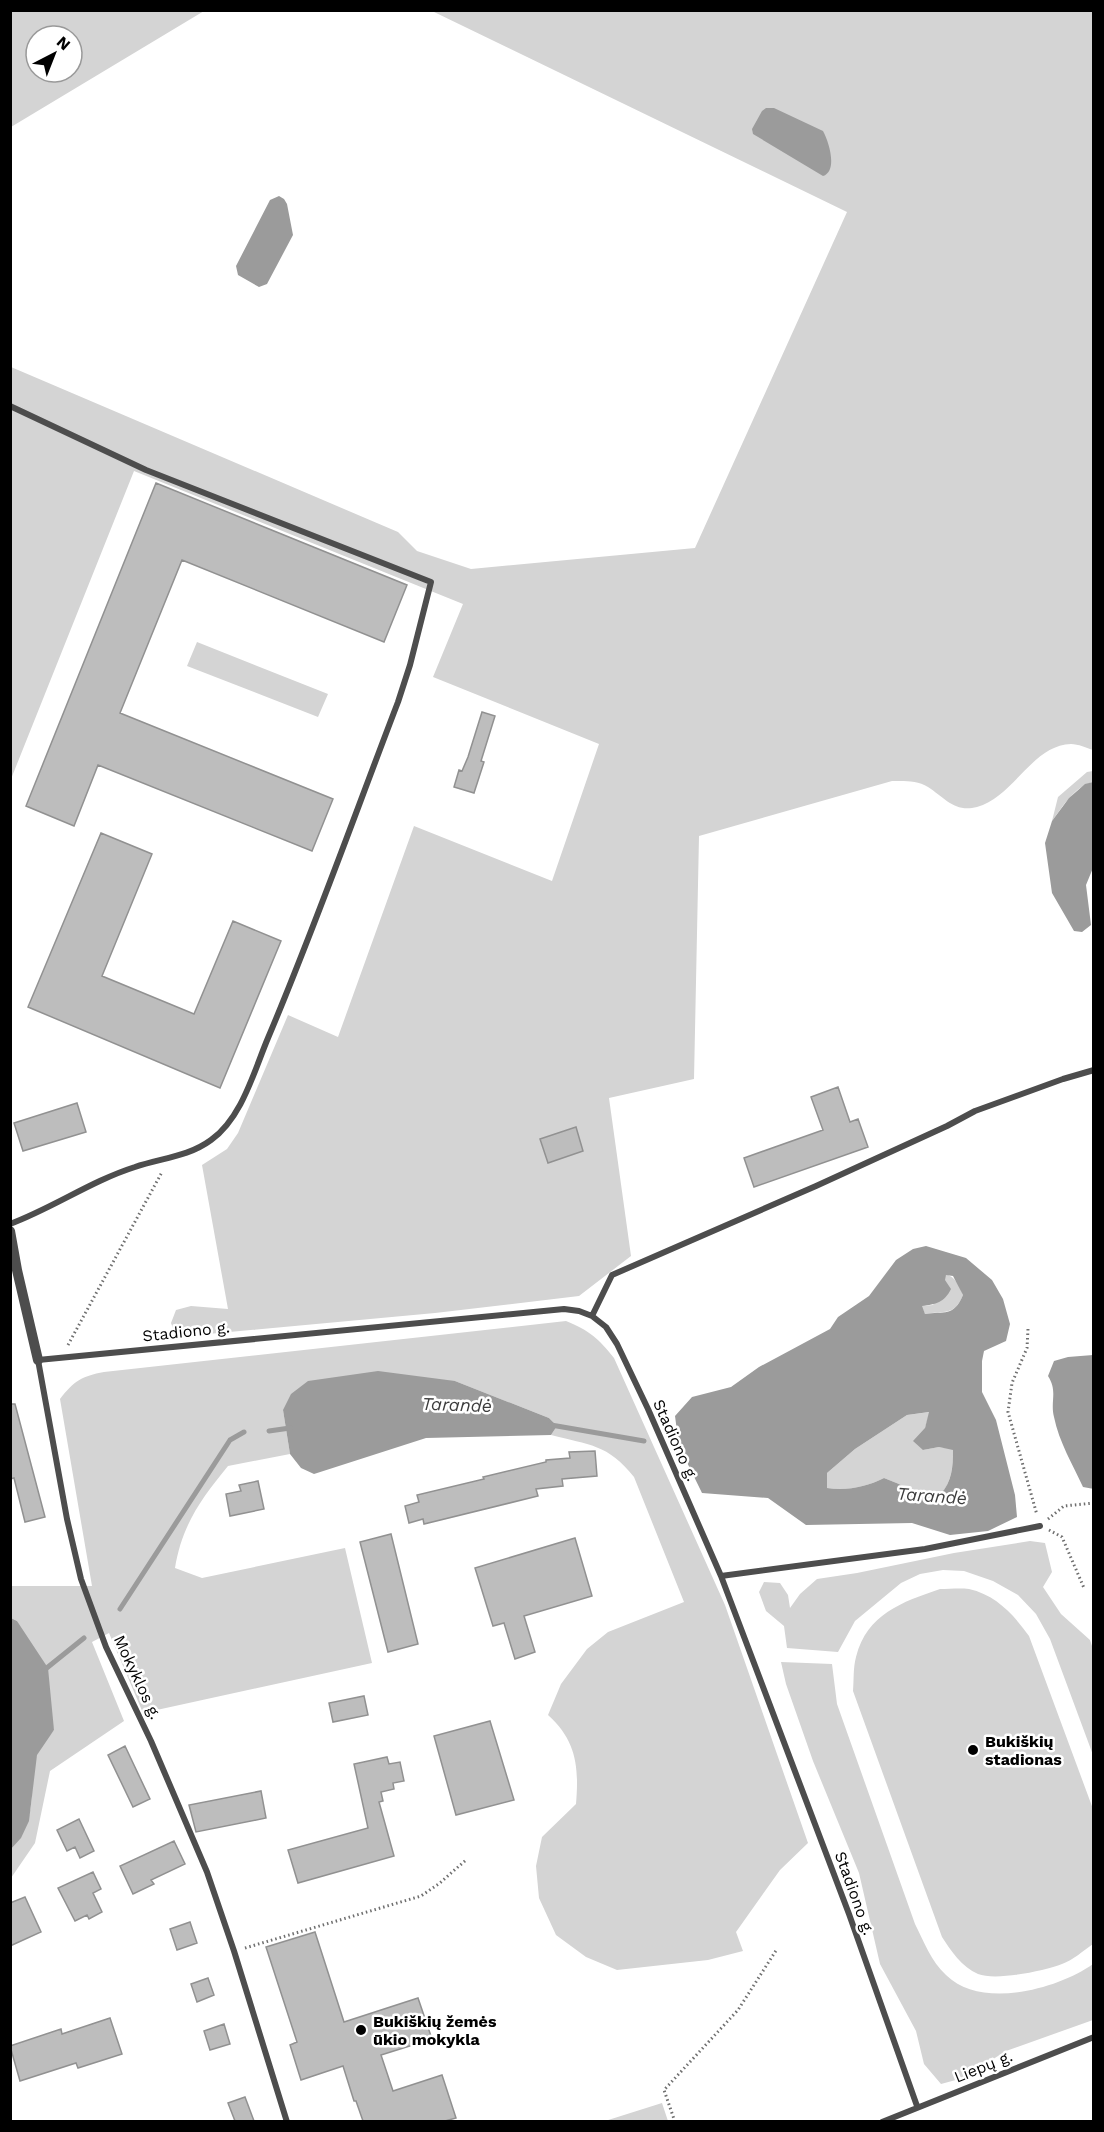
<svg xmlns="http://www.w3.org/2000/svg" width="1104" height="2132" font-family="'Work Sans',sans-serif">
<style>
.green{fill:#d4d4d4;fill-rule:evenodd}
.water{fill:#9b9b9b;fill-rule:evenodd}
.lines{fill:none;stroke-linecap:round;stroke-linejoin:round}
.stream{stroke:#9b9b9b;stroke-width:5}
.building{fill:#bdbdbd;stroke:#919191;stroke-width:1.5}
.path{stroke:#6f6f6f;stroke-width:3;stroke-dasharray:1.5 3;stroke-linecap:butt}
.minor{stroke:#4d4d4d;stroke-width:6}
.tertiary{stroke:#4d4d4d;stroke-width:10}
.poi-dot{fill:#000;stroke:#fff;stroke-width:2}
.labels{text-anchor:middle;stroke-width:5;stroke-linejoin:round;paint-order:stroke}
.street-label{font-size:16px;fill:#000;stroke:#fff}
.poi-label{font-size:16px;font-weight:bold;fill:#000;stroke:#fff;text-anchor:start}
.water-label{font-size:18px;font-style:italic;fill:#3c3c3c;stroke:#fff}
</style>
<rect width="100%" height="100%" fill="#fff"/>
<path class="green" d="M 11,10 L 204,10 L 204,11 L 11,127 ZM 36,36 L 72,36 L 72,72 L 36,72 Z
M 432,11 L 1093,11 L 1093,750 C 1087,748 1078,744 1071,744 C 1032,745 1014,797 977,807 C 955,813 945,798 928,787 C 917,780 904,781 892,781 L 699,836 L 694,1079 L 609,1098 L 631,1256 L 579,1296 L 435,1313 L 176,1337 L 171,1323 L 176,1310 L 191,1306 L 228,1309 L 202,1165 L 227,1149 L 238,1133 L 288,1015 L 338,1037 L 414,826 L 552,881 L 599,744 L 433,677 L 463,604 L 134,471 L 11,779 L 11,367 L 398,532 L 417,551 L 471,569 L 695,548 L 847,212 Z
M 197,642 L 328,694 L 318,717 L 187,666 Z
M 1093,771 L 1093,782 C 1075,786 1063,806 1052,821 L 1058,797 L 1087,772 Z
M 946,1274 C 955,1277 960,1286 963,1295 C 954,1317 944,1310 925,1314 L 921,1306 L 933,1305 Z
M 566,1321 C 589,1330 599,1339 614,1358 L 725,1605 L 808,1843 L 780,1870 L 736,1932 L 743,1951 L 708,1960 L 617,1970 L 586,1957 L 556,1935 L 539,1898 L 536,1866 L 542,1837 L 576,1804 C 579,1768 577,1741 548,1715 L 561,1684 L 587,1649 L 608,1632 L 684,1602 L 634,1477 C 608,1444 589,1445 551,1435 L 557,1426 L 549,1418 L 455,1381 L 283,1410 L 290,1454 L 228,1466 C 201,1499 182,1525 175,1568 L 202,1578 L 345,1548 L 372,1663 L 143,1713 L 109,1633 L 92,1642 L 124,1721 L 50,1771 L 35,1843 L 11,1878 L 11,1849 C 39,1818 28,1793 36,1757 C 39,1748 48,1738 54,1730 L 17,1621 L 11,1618 L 11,1586 L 92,1586 L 60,1399 C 74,1381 82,1376 104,1372 Z
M 930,1412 L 925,1428 L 923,1450 L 939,1447 L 953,1449 C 953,1467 952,1480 941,1495 L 913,1493 L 899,1484 L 884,1478 C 866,1487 847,1491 827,1488 L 827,1473 L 855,1449 L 907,1415 Z
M 1030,1541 L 1045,1543 L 1052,1572 L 1043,1587 L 1061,1614 L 1090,1640 L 1093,1649 L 1093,1755 L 1050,1639 L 1036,1614 L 1018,1595 L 993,1581 L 964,1571 L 943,1570 L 920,1574 L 901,1583 L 855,1621 L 838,1652 L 787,1648 L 784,1626 L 766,1611 L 759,1592 L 764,1582 L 780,1583 L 788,1595 L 790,1608 L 800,1594 L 817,1579 L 857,1573 L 954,1553 Z
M 940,1589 C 949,1589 960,1588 969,1589 C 996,1595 1014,1615 1029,1636 L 1093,1809 L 1093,1944 C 1083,1951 1073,1960 1062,1964 C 1044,1971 996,1981 978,1974 C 962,1967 951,1951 942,1937 L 853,1691 C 854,1680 853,1668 856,1657 C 867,1614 902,1602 940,1589 Z
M 781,1662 L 832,1664 L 837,1704 L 915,1924 C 924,1942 931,1961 946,1975 C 981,2010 1058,1989 1093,1964 L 1093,2020 L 1006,2051 L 963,2078 L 941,2084 L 924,2064 L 916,2031 L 880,1964 L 859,1873 L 813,1761 L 786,1684 Z
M 662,2103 L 668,2121 L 605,2121 Z"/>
<path class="water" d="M 766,108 L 774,108 L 823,131 C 829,142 838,171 823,176 L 753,134 L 752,129 L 762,111 Z
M 279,196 L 284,199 L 287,204 L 293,235 L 267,284 L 259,287 L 238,275 L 236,266 L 270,200 Z
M 1093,782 L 1093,868 L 1086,885 L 1091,925 L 1082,932 L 1074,931 L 1052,893 L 1045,843 L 1052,821 L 1069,798 L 1085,784 Z
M 926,1246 L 966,1258 L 992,1280 L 1003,1299 L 1010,1324 L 1006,1341 L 984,1351 L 982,1361 L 982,1392 L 996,1420 L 1015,1495 L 1017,1517 L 988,1531 L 950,1535 L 912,1523 L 806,1525 L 768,1498 L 702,1493 L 679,1446 L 675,1416 L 692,1397 L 731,1387 L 759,1367 L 830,1329 L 838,1317 L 869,1296 L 896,1260 L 913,1249 ZM 946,1275 L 953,1276 L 963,1295 C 954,1317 944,1311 925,1314 L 922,1306 C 936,1304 944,1303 951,1289 L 945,1280 ZM 929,1412 L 925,1428 L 913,1441 L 923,1450 L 939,1447 L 953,1450 C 953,1467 952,1481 941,1494 L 913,1493 L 899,1484 L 884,1478 C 866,1487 847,1491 827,1488 L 827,1473 L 855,1449 L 907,1415 Z
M 1093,1355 L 1094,1489 L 1083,1487 C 1073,1465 1059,1442 1054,1417 C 1050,1401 1058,1392 1048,1376 L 1054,1361 L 1068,1357 Z
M 378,1371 L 455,1381 L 549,1418 L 557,1426 L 551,1435 L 426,1438 L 314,1474 L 301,1468 L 290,1454 L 283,1410 L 291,1394 L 308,1381 Z
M 11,1618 L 17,1621 L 48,1668 L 54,1730 L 37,1755 L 29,1821 L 21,1838 L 11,1849 Z"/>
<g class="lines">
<path class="stream" d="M 551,1425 L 644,1441
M 269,1431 L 290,1428
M 120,1609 L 230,1440 L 244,1432
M 43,1671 L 84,1638"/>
</g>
<path class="building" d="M 156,483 L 407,585 L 384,642 L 182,560 L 120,713 L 333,799 L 312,851 L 98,765 L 74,826 L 26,806 Z
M 482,712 L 495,716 L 481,761 L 484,762 L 474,793 L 454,787 L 459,770 L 462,771 L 468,757 Z
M 101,833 L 152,854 L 102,976 L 194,1014 L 233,921 L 281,941 L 220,1088 L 28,1007 Z
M 838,1087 L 850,1122 L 858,1119 L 868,1147 L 754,1187 L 744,1158 L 823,1130 L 811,1097 Z
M 77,1103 L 86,1132 L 23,1151 L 14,1123 Z
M 576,1127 L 583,1151 L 548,1163 L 540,1139 Z
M 10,1404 L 15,1404 L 45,1517 L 25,1522 L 14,1478 L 10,1479 Z
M 595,1451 L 597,1476 L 562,1479 L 563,1486 L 536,1489 L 538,1496 L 424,1524 L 423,1519 L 409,1523 L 405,1506 L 419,1502 L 417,1495 L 484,1479 L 483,1477 L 546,1462 L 546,1460 L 570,1458 L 569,1452 Z
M 258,1481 L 264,1509 L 230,1516 L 226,1494 L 241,1491 L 239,1485 Z
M 391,1534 L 418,1644 L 388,1652 L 360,1542 Z
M 575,1538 L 592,1596 L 524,1616 L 535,1652 L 515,1659 L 504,1623 L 493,1626 L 475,1568 Z
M 364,1696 L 368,1715 L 333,1722 L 329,1703 Z
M 490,1721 L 514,1800 L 456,1815 L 434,1736 Z
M 125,1746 L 150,1799 L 133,1807 L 108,1755 Z
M 387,1757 L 389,1764 L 400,1762 L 404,1781 L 393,1783 L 394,1789 L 381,1792 L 383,1801 L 379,1802 L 394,1856 L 298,1883 L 288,1850 L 368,1828 L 354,1764 Z
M 261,1791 L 266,1818 L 196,1832 L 189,1805 Z
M 79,1819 L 94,1851 L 80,1858 L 75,1847 L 67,1851 L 57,1830 Z
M 174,1841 L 185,1864 L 151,1880 L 154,1884 L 133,1894 L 120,1866 Z
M 93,1872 L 101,1889 L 93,1893 L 102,1912 L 89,1919 L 87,1915 L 75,1921 L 58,1888 Z
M 25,1897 L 41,1932 L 10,1946 L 10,1903 Z
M 190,1922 L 197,1943 L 177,1950 L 170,1929 Z
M 315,1932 L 344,2022 L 418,1998 L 432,2039 L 381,2055 L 393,2091 L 442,2075 L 456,2118 L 445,2121 L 363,2121 L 356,2101 L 354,2101 L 343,2066 L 301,2080 L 290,2045 L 297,2042 L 266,1947 Z
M 208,1978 L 214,1995 L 197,2002 L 191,1984 Z
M 110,2018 L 122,2054 L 78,2068 L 76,2063 L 20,2081 L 10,2046 L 61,2029 L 62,2034 Z
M 224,2024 L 230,2044 L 210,2050 L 204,2031 Z
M 245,2097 L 254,2121 L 235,2121 L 228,2103 Z"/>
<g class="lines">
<path class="path" d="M 1028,1329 L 1027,1348 L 1012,1383 L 1008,1412 L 1037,1515
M 68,1345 L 162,1172
M 1048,1519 L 1064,1506 L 1094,1503
M 1049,1530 L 1062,1537 L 1084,1588
M 245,1948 L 421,1896 L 440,1883 L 467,1859
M 675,2122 L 664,2090 L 738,2010 L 777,1949"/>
<path class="minor" d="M 10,406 L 146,470 L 431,582 L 410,665 L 398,702 C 355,814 315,927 268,1038 C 254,1071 242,1118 211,1140 C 188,1157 161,1158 135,1167 C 91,1181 53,1208 10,1224
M 592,1316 L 612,1275 L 816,1186 L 947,1126 L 975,1111 L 1063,1079 L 1094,1070
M 721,1576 L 925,1549 L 1040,1526
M 287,2122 L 234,1951 L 207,1872 L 151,1741 L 106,1647 L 81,1579 L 67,1519 L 38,1360 L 564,1309 L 579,1311 L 592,1316 L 606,1327 L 617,1344 L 648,1409 L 721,1576 L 849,1914 L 917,2106
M 882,2122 L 1094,2037"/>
<path class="tertiary" d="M 10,1231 L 17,1270 L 38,1360"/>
</g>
<g class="poi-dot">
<circle cx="973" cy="1750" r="6"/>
<circle cx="361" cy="2030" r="6"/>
</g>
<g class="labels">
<g class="street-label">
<text transform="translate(186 1331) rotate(-6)" y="6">Stadiono g.</text>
<text transform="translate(676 1440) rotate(66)" y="6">Stadiono g.</text>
<text transform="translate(138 1677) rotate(65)" y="6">Mokyklos g.</text>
<text transform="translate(855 1893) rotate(70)" y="6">Stadiono g.</text>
<text transform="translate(983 2066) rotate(-22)" y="6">Liepų g.</text>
</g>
<g class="poi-label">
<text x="985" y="1747">Bukiškių<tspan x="985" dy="18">stadionas</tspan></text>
<text x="373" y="2027">Bukiškių žemės<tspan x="373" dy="18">ūkio mokykla</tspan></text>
</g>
<g class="water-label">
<text transform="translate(457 1405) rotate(2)" y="6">Tarandė</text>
<text transform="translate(932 1496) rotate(4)" y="6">Tarandė</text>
</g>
</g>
<rect width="1104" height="2132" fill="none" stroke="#000000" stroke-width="24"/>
<g transform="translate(54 54) rotate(42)"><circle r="28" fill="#ffffff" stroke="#999999" stroke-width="1.5"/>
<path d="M0-4.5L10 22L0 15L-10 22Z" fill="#000000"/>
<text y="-9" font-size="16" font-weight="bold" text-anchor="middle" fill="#000000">N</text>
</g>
</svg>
